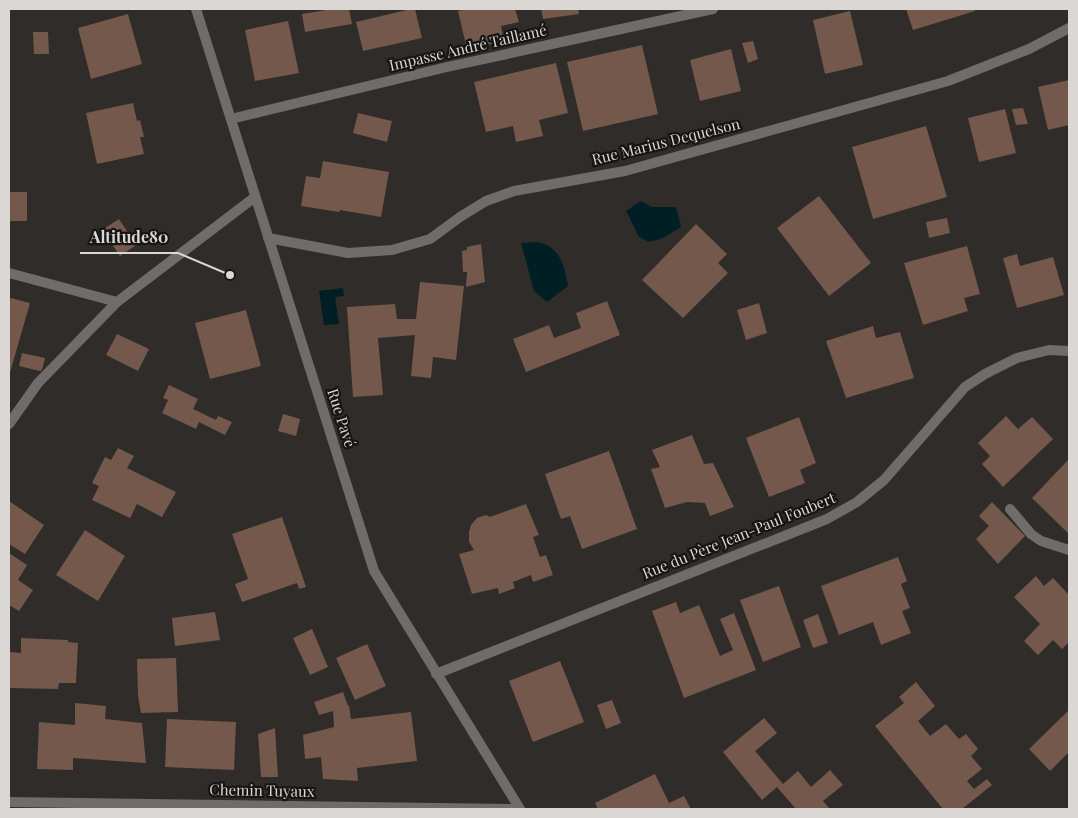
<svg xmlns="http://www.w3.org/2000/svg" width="1078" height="818" font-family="'Playfair Display',serif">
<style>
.water{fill:#001f25}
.building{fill:#73584b}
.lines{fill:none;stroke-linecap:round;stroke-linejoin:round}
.service{stroke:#6f6c6b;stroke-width:10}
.minor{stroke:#6f6c6b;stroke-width:10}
.labels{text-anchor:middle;stroke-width:4.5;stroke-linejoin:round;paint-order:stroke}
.street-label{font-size:15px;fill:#dad7d5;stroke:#171513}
.leader{fill:none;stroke:#dad7d5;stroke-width:2}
.callout-dot{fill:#dad7d5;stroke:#171513;stroke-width:2}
.callout-label{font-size:16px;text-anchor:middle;font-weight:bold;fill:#dad7d5;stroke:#171513;stroke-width:4.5;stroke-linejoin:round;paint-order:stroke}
</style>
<rect width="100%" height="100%" fill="#302c29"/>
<path class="water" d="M 641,201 L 652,207 L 676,207 L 681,227 L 663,238 L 649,242 L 639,237 L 626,211 Z
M 521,243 C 527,243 538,241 544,244 C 562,251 565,269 568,286 L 547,302 L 534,291 Z
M 343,288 L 344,296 L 335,297 L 339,324 L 324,325 L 319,291 Z"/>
<path class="building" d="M 332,9 L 349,9 L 352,24 L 305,32 L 302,14 Z
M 411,9 L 415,9 L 422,38 L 363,51 L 356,22 Z
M 468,9 L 515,9 L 519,22 L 501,26 L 504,41 L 467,49 L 458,11 Z
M 541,9 L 578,9 L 579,14 L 543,19 Z
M 906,9 L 974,9 L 975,11 L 913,30 Z
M 850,11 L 863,65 L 825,74 L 813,20 Z
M 128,14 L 142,64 L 91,79 L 78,28 Z
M 288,21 L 299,73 L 255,81 L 245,30 Z
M 33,32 L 48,32 L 49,54 L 34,54 Z
M 753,41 L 758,59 L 748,63 L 742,43 Z
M 642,45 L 658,114 L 583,131 L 567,62 Z
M 731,49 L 741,91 L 700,101 L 690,60 Z
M 556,63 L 568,113 L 539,120 L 543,136 L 516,142 L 513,126 L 486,132 L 474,82 Z
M 1069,80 L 1069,125 L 1048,130 L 1038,87 Z
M 133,103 L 137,121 L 140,120 L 144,137 L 140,137 L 144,154 L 97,164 L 86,113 Z
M 1023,108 L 1028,124 L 1016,125 L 1012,109 Z
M 1005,109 L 1016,153 L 979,162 L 968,118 Z
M 358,113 L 392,121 L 387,142 L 353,133 Z
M 926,126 L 947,197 L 873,219 L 852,147 Z
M 323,161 L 389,172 L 381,217 L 340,210 L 339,212 L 301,206 L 306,176 L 320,178 Z
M 9,192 L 27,192 L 27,221 L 9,221 Z
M 819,196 L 871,263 L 829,296 L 777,228 Z
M 947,218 L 950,233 L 929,238 L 926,222 Z
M 119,219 L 136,245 L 120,256 L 102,230 Z
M 696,224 L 727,254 L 718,263 L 728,273 L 683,318 L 642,280 Z
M 481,244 L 485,282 L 466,287 L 467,272 L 463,272 L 462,251 L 467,250 L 467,247 Z
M 967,246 L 980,294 L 964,298 L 968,311 L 923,325 L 904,263 Z
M 1017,254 L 1020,266 L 1053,257 L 1064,295 L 1017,308 L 1003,258 Z
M 420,282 L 464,286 L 456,360 L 433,357 L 431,378 L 411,376 L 415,335 L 378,338 L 383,395 L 353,397 L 347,307 L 395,304 L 397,319 L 416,319 Z
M 11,298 L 30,303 L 9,376 L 9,304 Z
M 607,301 L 620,335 L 526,372 L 513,339 L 549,325 L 554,338 L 581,328 L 576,313 Z
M 759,303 L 767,333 L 746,340 L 737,310 Z
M 246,310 L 261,366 L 210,379 L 195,323 Z
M 873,326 L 876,338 L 900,332 L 914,378 L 846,398 L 826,341 Z
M 117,334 L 149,349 L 138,371 L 106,355 Z
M 22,353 L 45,358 L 42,370 L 40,371 L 19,366 Z
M 169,385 L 198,399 L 193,409 L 216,420 L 218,416 L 232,422 L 225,435 L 199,422 L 196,429 L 162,413 L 168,400 L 163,398 Z
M 283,414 L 300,419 L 296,436 L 278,431 Z
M 1006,416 L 1018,429 L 1032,417 L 1053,439 L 1003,487 L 982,464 L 990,456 L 978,443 Z
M 799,417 L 816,463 L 800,470 L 805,483 L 769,497 L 746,438 Z
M 692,435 L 704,464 L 713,463 L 734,507 L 710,516 L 705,503 L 687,502 L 665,508 L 651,469 L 660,467 L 652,450 Z
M 118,448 L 134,456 L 127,468 L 176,492 L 162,517 L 137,504 L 130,518 L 92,500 L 99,486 L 92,483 L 105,457 L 111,460 Z
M 609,451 L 637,529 L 582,549 L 570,516 L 561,519 L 545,474 Z
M 1068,460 L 1069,462 L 1069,534 L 1032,498 Z
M 9,501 L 44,525 L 25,554 L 9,544 Z
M 992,502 L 1025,536 L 998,564 L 976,539 L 989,526 L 979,516 Z
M 526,504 L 539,535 L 533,537 L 540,557 L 546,555 L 553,575 L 533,582 L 531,575 L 513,582 L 515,588 L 499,594 L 498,588 L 472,594 L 459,554 L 474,550 L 469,542 L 469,532 L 471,525 L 477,518 L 486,515 L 490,517 Z
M 282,517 L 306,587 L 299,589 L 297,583 L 242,602 L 235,584 L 248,579 L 232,534 Z
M 85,530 L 125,556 L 98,601 L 56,575 Z
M 9,553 L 27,565 L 18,580 L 33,590 L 19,611 L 9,605 Z
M 898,557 L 907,581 L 901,584 L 910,608 L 902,611 L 911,633 L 881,645 L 873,622 L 839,635 L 821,586 Z
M 1036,576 L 1044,586 L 1053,578 L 1069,595 L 1069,642 L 1062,649 L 1053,640 L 1038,655 L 1024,641 L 1040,624 L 1014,597 Z
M 779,586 L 801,647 L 763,662 L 740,600 Z
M 676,602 L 680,613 L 699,605 L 720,656 L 733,650 L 720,619 L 734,613 L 756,670 L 684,698 L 652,611 Z
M 215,612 L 220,640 L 175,646 L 172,618 Z
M 818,614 L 828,643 L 813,648 L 803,620 Z
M 312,629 L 328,667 L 310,675 L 293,638 Z
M 21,638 L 68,640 L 68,642 L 78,643 L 76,683 L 59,683 L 58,689 L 9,688 L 9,652 L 21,653 Z
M 367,644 L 386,686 L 355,700 L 336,658 Z
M 176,658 L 178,712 L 141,713 L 138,696 L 137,659 Z
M 560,661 L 584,722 L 533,742 L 509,681 Z
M 916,682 L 935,706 L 918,721 L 930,736 L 946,724 L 959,739 L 966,734 L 978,749 L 971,756 L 982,769 L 967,781 L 974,789 L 987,779 L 992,785 L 962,809 L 943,809 L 875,726 L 904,703 L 899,697 Z
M 343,692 L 348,706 L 349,705 L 351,719 L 411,712 L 417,761 L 357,768 L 358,781 L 323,779 L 321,757 L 305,759 L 303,735 L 334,727 L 333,711 L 319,715 L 314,702 Z
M 612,700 L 621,723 L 606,729 L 597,705 Z
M 75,703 L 106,706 L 105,719 L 142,723 L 146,763 L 73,758 L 73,770 L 37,769 L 39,722 L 75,725 Z
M 1069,710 L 1069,752 L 1050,771 L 1029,749 Z
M 764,718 L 777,733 L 755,751 L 783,784 L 798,771 L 811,787 L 830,770 L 843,785 L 823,801 L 830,809 L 796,809 L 777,787 L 762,800 L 723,752 Z
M 167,719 L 236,722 L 234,770 L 165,767 Z
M 275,728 L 278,777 L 261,777 L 258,734 Z
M 655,774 L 669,803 L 684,796 L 691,809 L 598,809 L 595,803 Z"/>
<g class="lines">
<path class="service" d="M 9,802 L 514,809"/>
<path class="minor" d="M 196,9 L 374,571 L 520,809
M 231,119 L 447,67 L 713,9
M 268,238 L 348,253 L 392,250 L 430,239 L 460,217 L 486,201 L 514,191 L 625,171 L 948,81 L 1029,49 L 1069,28
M 9,273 L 117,302
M 9,424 L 38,383 L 117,302 L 255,197
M 1010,509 L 1031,534 L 1041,541 L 1069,550
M 436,674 L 827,519 L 857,502 L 884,480 L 965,387 L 985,374 L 1017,358 L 1049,350 L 1069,351"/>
</g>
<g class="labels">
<g class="street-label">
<text transform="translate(468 48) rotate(-13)" y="5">Impasse André Taillamé</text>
<text transform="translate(666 142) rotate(-14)" y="5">Rue Marius Dequelson</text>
<text transform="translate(341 418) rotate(72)" y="5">Rue Pavé</text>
<text transform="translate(739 536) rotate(-22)" y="5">Rue du Père Jean-Paul Foubert</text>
<text transform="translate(262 791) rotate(1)" y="5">Chemin Tuyaux</text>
</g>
</g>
<path class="leader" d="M230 275L178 253H80"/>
<circle class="callout-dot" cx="230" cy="275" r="5"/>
<g class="callout-label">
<text x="129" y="243">Altitude80</text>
</g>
<rect width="1078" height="818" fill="none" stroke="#dad7d5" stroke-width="20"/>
</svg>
